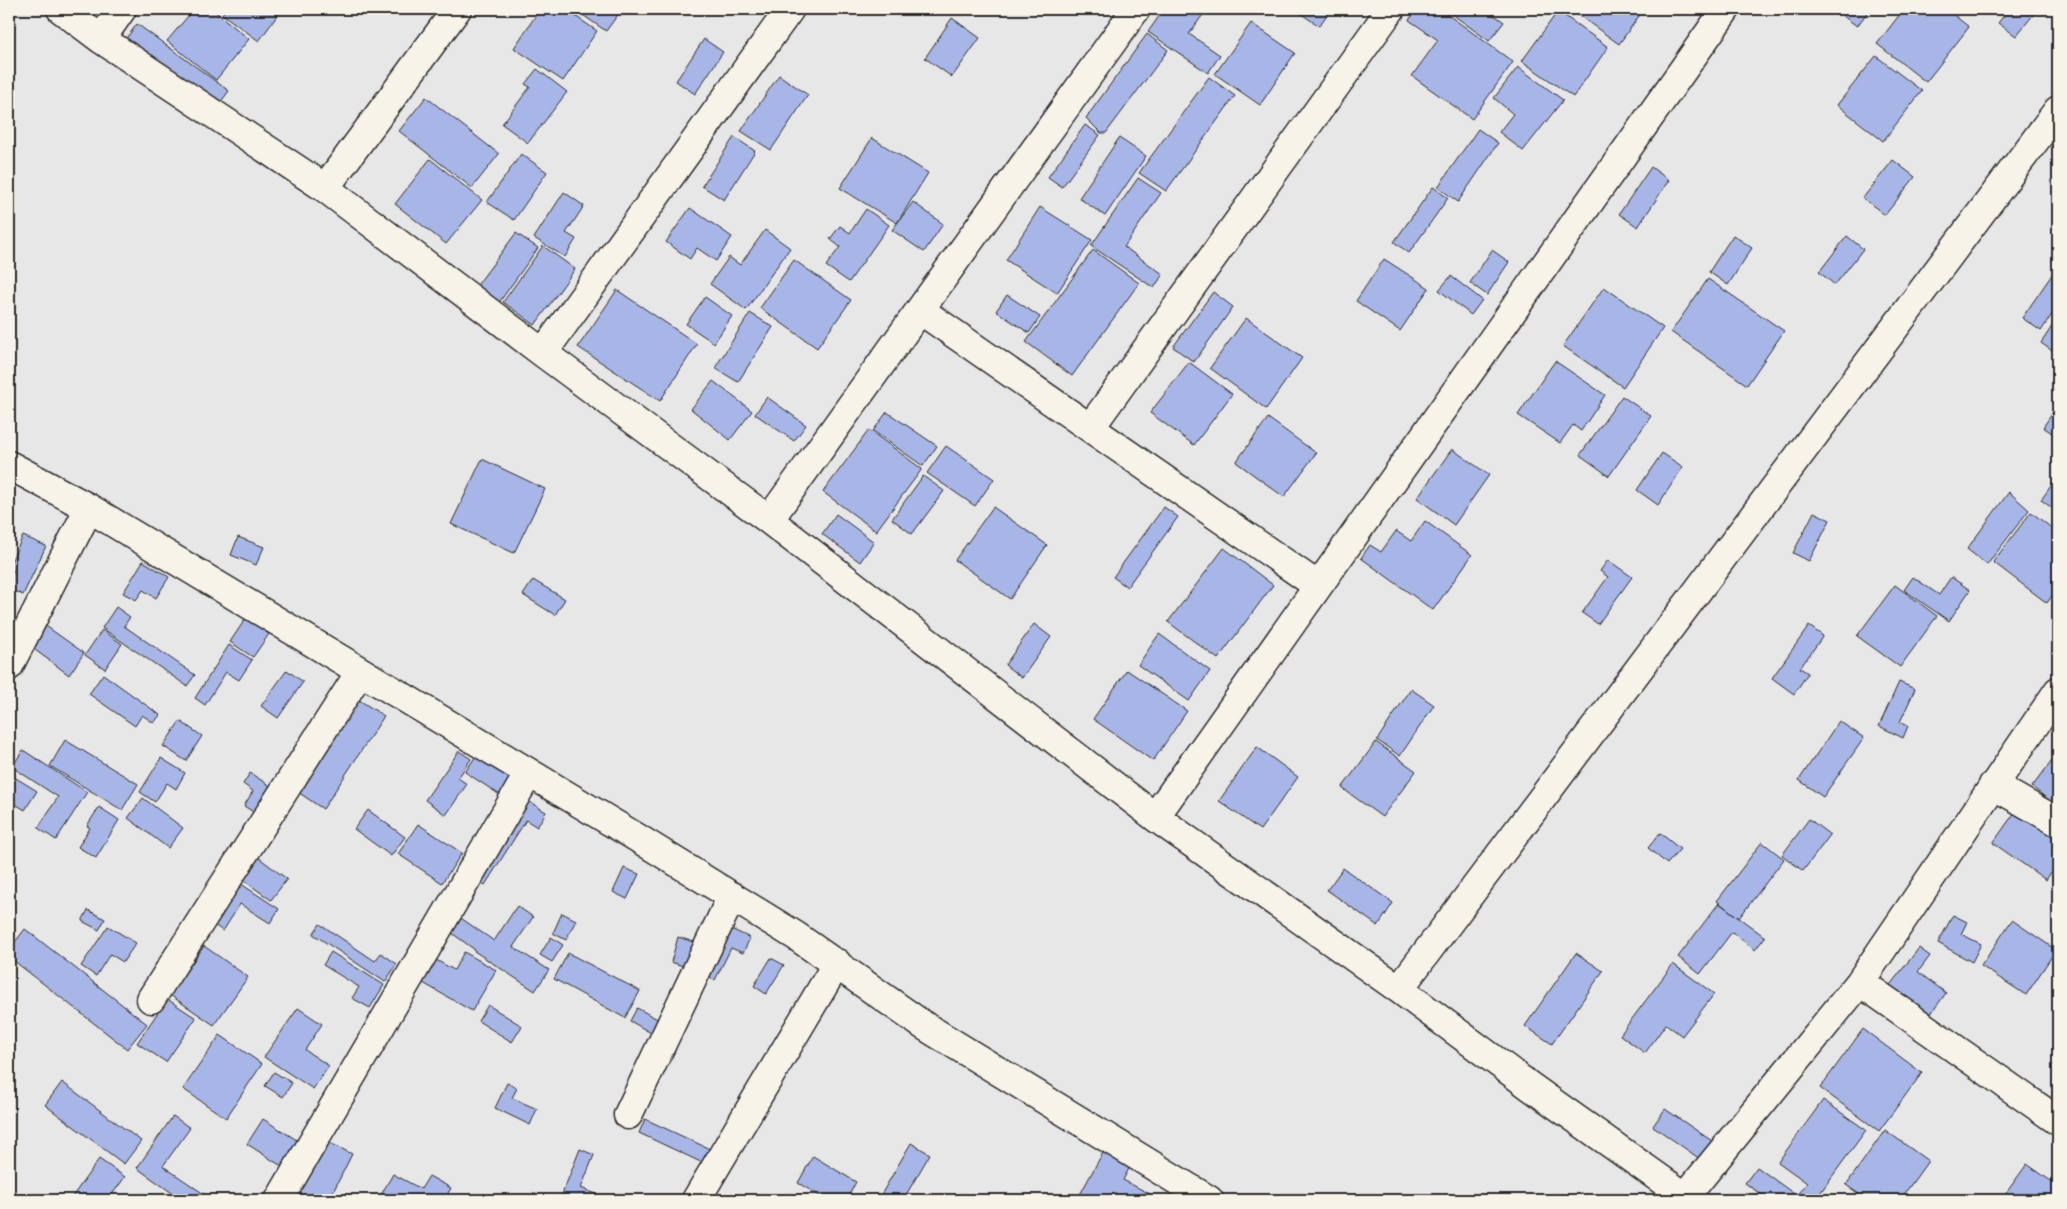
<svg xmlns="http://www.w3.org/2000/svg" width="2067" height="1209" font-family="Mali,sans-serif">
<style>
.building{fill:#a7b6e6;stroke:#2b2b2b}
.lines{fill:none;stroke-linecap:round;stroke-linejoin:round}
.street-casing{stroke:#2b2b2b;stroke-width:31}
.street{stroke:#f7f3e8;stroke-width:28}
</style>
<rect width="100%" height="100%" fill="#e7e7e8"/>
<filter id="ink" filterUnits="userSpaceOnUse"><feTurbulence type="fractalNoise" baseFrequency=".02" numOctaves="2"/><feDisplacementMap in="SourceGraphic" scale="10" xChannelSelector="R" yChannelSelector="G"/><feConvolveMatrix kernelMatrix="1 2 1 2 8 2 1 2 1" color-interpolation-filters="sRGB"/></filter>
<g filter="url(#ink)">
<path class="building" d="M 194,9 L 212,9 L 249,39 L 216,80 L 167,41 Z
M 226,9 L 282,9 L 259,41 L 222,14 Z
M 540,9 L 565,9 L 597,31 L 563,81 L 514,48 Z
M 574,9 L 622,9 L 606,31 Z
M 1164,9 L 1207,9 L 1189,34 L 1220,55 L 1208,73 L 1148,32 Z
M 1294,9 L 1331,9 L 1319,26 Z
M 1417,9 L 1440,9 L 1513,62 L 1472,119 L 1412,76 L 1438,40 L 1409,20 Z
M 1445,9 L 1486,9 L 1504,22 L 1489,41 Z
M 1570,9 L 1644,9 L 1619,44 Z
M 1833,9 L 1870,9 L 1857,26 Z
M 1904,9 L 1946,9 L 1969,27 L 1926,82 L 1877,44 Z
M 2009,9 L 2038,9 L 2016,36 L 1998,23 Z
M 1558,11 L 1608,47 L 1573,97 L 1522,61 Z
M 952,18 L 980,38 L 952,77 L 925,58 Z
M 1251,23 L 1295,53 L 1260,105 L 1215,74 Z
M 137,24 L 229,91 L 216,108 L 125,40 Z
M 1147,34 L 1168,50 L 1106,133 L 1101,133 L 1086,118 Z
M 704,39 L 723,52 L 695,94 L 676,81 Z
M 1876,56 L 1922,91 L 1883,141 L 1837,105 Z
M 1518,67 L 1563,100 L 1523,151 L 1499,132 L 1513,114 L 1494,98 Z
M 537,69 L 567,92 L 528,143 L 502,124 L 530,87 L 525,84 Z
M 779,75 L 808,95 L 771,150 L 741,131 Z
M 1209,77 L 1235,96 L 1166,191 L 1139,173 Z
M 426,97 L 499,154 L 472,188 L 399,131 Z
M 1085,125 L 1100,135 L 1062,187 L 1048,177 Z
M 1478,129 L 1498,143 L 1458,202 L 1438,187 Z
M 734,137 L 755,151 L 724,200 L 702,186 Z
M 872,138 L 928,173 L 897,223 L 840,188 Z
M 1119,138 L 1146,156 L 1105,216 L 1079,198 Z
M 521,154 L 547,172 L 514,220 L 487,202 Z
M 430,159 L 482,200 L 446,244 L 395,204 Z
M 1893,160 L 1915,177 L 1885,215 L 1863,198 Z
M 1651,167 L 1669,180 L 1638,227 L 1619,214 Z
M 1138,178 L 1161,193 L 1124,247 L 1163,274 L 1154,288 L 1091,246 Z
M 1433,187 L 1448,198 L 1409,253 L 1394,242 Z
M 564,192 L 584,206 L 566,233 L 576,239 L 565,257 L 534,238 Z
M 913,202 L 943,224 L 924,252 L 892,230 Z
M 1040,207 L 1092,240 L 1057,293 L 1006,260 Z
M 690,208 L 732,237 L 716,261 L 697,248 L 690,259 L 666,242 Z
M 866,209 L 889,225 L 849,282 L 826,266 L 840,247 L 830,239 L 840,226 L 850,233 Z
M 765,230 L 790,248 L 746,310 L 710,284 L 729,257 L 740,265 Z
M 516,233 L 538,248 L 498,304 L 475,288 Z
M 1733,235 L 1752,248 L 1728,285 L 1709,272 Z
M 1847,236 L 1863,249 L 1835,285 L 1819,272 Z
M 543,246 L 575,269 L 535,325 L 503,302 Z
M 1093,250 L 1139,283 L 1072,376 L 1026,342 Z
M 1492,250 L 1509,262 L 1487,295 L 1470,283 Z
M 1384,259 L 1429,288 L 1400,331 L 1356,301 Z
M 794,260 L 851,300 L 817,348 L 760,308 Z
M 2058,266 L 2058,305 L 2041,331 L 2022,318 Z
M 1451,276 L 1482,300 L 1471,315 L 1439,290 Z
M 1708,279 L 1784,331 L 1747,385 L 1671,332 Z
M 1604,287 L 1663,328 L 1623,387 L 1563,346 Z
M 617,290 L 697,344 L 660,401 L 578,347 Z
M 1213,292 L 1233,307 L 1194,362 L 1173,347 Z
M 1007,295 L 1040,317 L 1029,333 L 996,311 Z
M 705,297 L 732,316 L 714,343 L 686,324 Z
M 750,313 L 773,327 L 738,382 L 715,368 Z
M 1246,318 L 1302,358 L 1266,409 L 1210,368 Z
M 2057,319 L 2058,320 L 2058,355 L 2041,343 Z
M 1555,361 L 1605,395 L 1581,431 L 1573,425 L 1560,443 L 1518,415 Z
M 1189,362 L 1232,394 L 1194,445 L 1150,413 Z
M 713,381 L 752,411 L 730,440 L 691,409 Z
M 1622,396 L 1651,416 L 1609,476 L 1580,455 Z
M 767,397 L 806,425 L 794,441 L 755,414 Z
M 2054,411 L 2058,415 L 2058,437 L 2043,427 Z
M 887,412 L 937,446 L 923,466 L 873,431 Z
M 1268,418 L 1316,453 L 1284,497 L 1236,462 Z
M 869,430 L 922,469 L 876,531 L 823,492 Z
M 946,446 L 994,479 L 975,506 L 927,473 Z
M 1452,449 L 1489,475 L 1454,525 L 1417,498 Z
M 1662,453 L 1683,467 L 1658,505 L 1637,490 Z
M 482,459 L 545,489 L 514,553 L 451,524 Z
M 923,476 L 944,491 L 912,534 L 892,519 Z
M 2058,476 L 2058,512 L 2041,500 Z
M 2009,492 L 2029,510 L 1987,565 L 1967,549 Z
M 993,507 L 1047,545 L 1010,599 L 955,560 Z
M 1164,507 L 1178,517 L 1127,587 L 1113,577 Z
M 1814,512 L 1830,520 L 1809,561 L 1793,553 Z
M 2031,512 L 2058,533 L 2058,587 L 2047,603 L 1993,562 Z
M 836,514 L 874,542 L 860,562 L 822,534 Z
M 1425,521 L 1472,555 L 1433,610 L 1361,558 L 1370,545 L 1381,552 L 1396,531 L 1411,541 Z
M 23,536 L 46,546 L 23,595 L 9,589 L 9,581 L 14,571 L 9,566 Z
M 238,537 L 264,547 L 256,565 L 231,555 Z
M 1224,548 L 1273,585 L 1218,659 L 1168,622 Z
M 1608,560 L 1632,577 L 1598,624 L 1582,613 L 1608,577 L 1600,571 Z
M 143,561 L 169,577 L 156,598 L 143,590 L 136,600 L 123,593 Z
M 1913,577 L 1939,595 L 1951,577 L 1970,590 L 1949,621 L 1904,590 Z
M 533,580 L 565,599 L 555,615 L 523,595 Z
M 1895,585 L 1937,616 L 1900,667 L 1857,636 Z
M 116,607 L 130,617 L 124,626 L 195,675 L 187,686 L 102,628 Z
M 246,618 L 269,634 L 253,657 L 230,642 Z
M 1034,624 L 1051,637 L 1022,678 L 1005,665 Z
M 46,626 L 84,653 L 69,675 L 31,647 Z
M 1809,626 L 1823,636 L 1800,668 L 1808,673 L 1794,694 L 1772,678 Z
M 102,630 L 122,644 L 105,669 L 85,655 Z
M 1159,634 L 1210,671 L 1189,701 L 1138,665 Z
M 229,645 L 252,660 L 239,680 L 226,672 L 205,705 L 195,698 Z
M 287,670 L 303,682 L 278,718 L 261,706 Z
M 1127,670 L 1187,711 L 1153,761 L 1093,719 Z
M 103,674 L 160,715 L 154,723 L 142,715 L 135,726 L 89,694 Z
M 1899,682 L 1915,689 L 1900,722 L 1908,726 L 1903,738 L 1879,726 Z
M 1411,689 L 1434,705 L 1400,756 L 1377,740 Z
M 356,698 L 384,716 L 323,809 L 295,790 Z
M 180,721 L 202,736 L 186,761 L 163,746 Z
M 1839,721 L 1864,738 L 1823,797 L 1799,780 Z
M 65,740 L 138,784 L 122,810 L 50,766 Z
M 1376,742 L 1416,771 L 1382,817 L 1342,788 Z
M 1257,747 L 1298,777 L 1260,830 L 1219,801 Z
M 23,750 L 87,792 L 56,840 L 38,828 L 58,797 L 12,767 Z
M 459,751 L 471,759 L 458,778 L 467,784 L 446,815 L 425,800 Z
M 2058,753 L 2058,807 L 2032,787 Z
M 476,756 L 511,779 L 500,795 L 465,772 Z
M 161,758 L 185,773 L 176,789 L 167,783 L 155,802 L 140,792 Z
M 250,773 L 275,789 L 258,815 L 244,806 L 253,791 L 243,784 Z
M 11,775 L 37,791 L 25,810 L 9,800 L 9,778 Z
M 143,798 L 183,828 L 168,848 L 128,818 Z
M 523,798 L 546,812 L 537,827 L 526,820 L 485,885 L 472,877 Z
M 2020,805 L 2058,832 L 2058,862 L 2046,880 L 1993,843 Z
M 99,807 L 119,820 L 96,858 L 78,847 L 90,828 L 87,826 Z
M 368,810 L 405,837 L 391,856 L 354,829 Z
M 1809,819 L 1830,835 L 1803,871 L 1782,855 Z
M 418,824 L 462,853 L 442,883 L 398,854 Z
M 1660,833 L 1680,849 L 1667,864 L 1648,848 Z
M 1762,842 L 1784,859 L 1739,918 L 1717,901 Z
M 254,854 L 287,879 L 271,900 L 238,876 Z
M 624,868 L 639,874 L 627,899 L 613,892 Z
M 1343,868 L 1393,903 L 1378,926 L 1327,890 Z
M 238,882 L 279,909 L 270,923 L 240,904 L 223,931 L 211,923 Z
M 1719,903 L 1765,937 L 1755,950 L 1732,932 L 1700,974 L 1678,957 Z
M 517,906 L 533,917 L 513,947 L 549,970 L 535,991 L 474,951 L 475,950 L 445,928 L 455,914 L 494,941 Z
M 88,910 L 105,919 L 99,930 L 82,921 Z
M 562,913 L 576,920 L 566,940 L 553,933 Z
M 1953,915 L 1967,922 L 1961,934 L 1981,944 L 1972,962 L 1938,943 Z
M 2012,920 L 2056,950 L 2026,995 L 1981,966 Z
M 320,924 L 375,961 L 381,953 L 397,964 L 385,982 L 313,934 Z
M 108,926 L 136,943 L 123,962 L 110,954 L 96,976 L 81,966 Z
M 725,926 L 750,938 L 743,953 L 731,948 L 715,980 L 701,973 Z
M 25,929 L 147,1024 L 127,1049 L 9,957 L 9,950 Z
M 551,937 L 563,945 L 552,962 L 540,955 Z
M 678,937 L 694,942 L 686,967 L 671,962 Z
M 204,946 L 248,977 L 214,1025 L 170,995 Z
M 1919,948 L 1930,956 L 1918,972 L 1946,993 L 1930,1015 L 1890,985 Z
M 331,952 L 384,985 L 370,1008 L 352,998 L 359,987 L 323,965 Z
M 464,952 L 496,970 L 472,1011 L 416,979 L 429,956 L 454,970 Z
M 568,953 L 640,991 L 625,1018 L 554,979 Z
M 1576,953 L 1603,971 L 1552,1044 L 1525,1026 Z
M 771,958 L 784,965 L 766,994 L 754,986 Z
M 1673,964 L 1714,994 L 1682,1036 L 1666,1024 L 1645,1053 L 1620,1035 Z
M 167,999 L 196,1018 L 166,1062 L 137,1043 Z
M 488,1005 L 522,1026 L 512,1042 L 478,1021 Z
M 298,1008 L 322,1024 L 305,1050 L 329,1066 L 313,1089 L 264,1057 Z
M 637,1008 L 661,1021 L 653,1034 L 630,1021 Z
M 1863,1029 L 1922,1073 L 1879,1131 L 1820,1088 Z
M 220,1035 L 262,1064 L 226,1118 L 183,1089 Z
M 274,1072 L 292,1083 L 283,1097 L 265,1086 Z
M 62,1082 L 141,1141 L 124,1164 L 45,1105 Z
M 507,1083 L 517,1088 L 512,1098 L 537,1109 L 530,1125 L 495,1108 Z
M 1823,1100 L 1866,1130 L 1815,1200 L 1769,1200 L 1745,1183 L 1757,1167 L 1797,1196 L 1807,1183 L 1778,1162 Z
M 1665,1109 L 1712,1141 L 1700,1159 L 1653,1126 Z
M 173,1116 L 190,1128 L 163,1166 L 204,1194 L 200,1200 L 182,1200 L 137,1168 Z
M 263,1119 L 300,1142 L 283,1167 L 247,1144 Z
M 645,1119 L 714,1151 L 707,1165 L 639,1133 Z
M 1885,1130 L 1928,1161 L 1900,1200 L 1855,1200 L 1859,1194 L 1846,1185 Z
M 322,1139 L 352,1154 L 329,1200 L 311,1200 L 295,1192 Z
M 911,1143 L 930,1154 L 903,1200 L 878,1200 Z
M 1107,1145 L 1134,1159 L 1123,1180 L 1150,1194 L 1147,1200 L 1077,1200 Z
M 580,1149 L 594,1155 L 581,1188 L 609,1199 L 608,1200 L 568,1200 L 561,1197 Z
M 813,1156 L 856,1182 L 846,1200 L 827,1200 L 798,1183 Z
M 99,1159 L 125,1177 L 108,1200 L 70,1200 Z
M 2027,1164 L 2058,1186 L 2058,1200 L 2001,1200 Z
M 393,1174 L 421,1189 L 429,1176 L 451,1188 L 444,1200 L 378,1200 Z"/>
<g class="lines">
<defs>
<path id="street" d="M 61,9 L 101,39 L 325,188 L 543,353 L 769,520 L 1155,817 L 1399,989 L 1531,1087 L 1690,1200
M 101,39 L 122,9
M 325,188 L 457,9
M 920,310 L 1318,586
M 543,353 L 790,9
M 1090,428 L 1391,9
M 9,465 L 89,508 L 636,837 L 796,936 L 923,1025 L 1209,1200
M 769,520 L 1136,9
M 9,666 L 89,508
M 1993,785 L 2058,822
M 1155,817 L 1726,9
M 1860,982 L 2058,1121
M 1399,989 L 2058,110
M 151,999 L 360,672
M 628,1115 L 732,896
M 1685,1197 L 1860,982 L 2058,691
M 279,1200 L 529,773
M 696,1200 L 837,963"/>
</defs>
<use href="#street" class="street-casing"/>
<use href="#street" class="street"/>
</g>
</g>
<rect width="2067" height="1209" fill="none" stroke="#f7f3e8" stroke-width="30"/>
<rect x="15" y="15" width="2037" height="1179" fill="none" stroke="#2b2b2b" stroke-width="2" filter="url(#ink)"/>
</svg>
